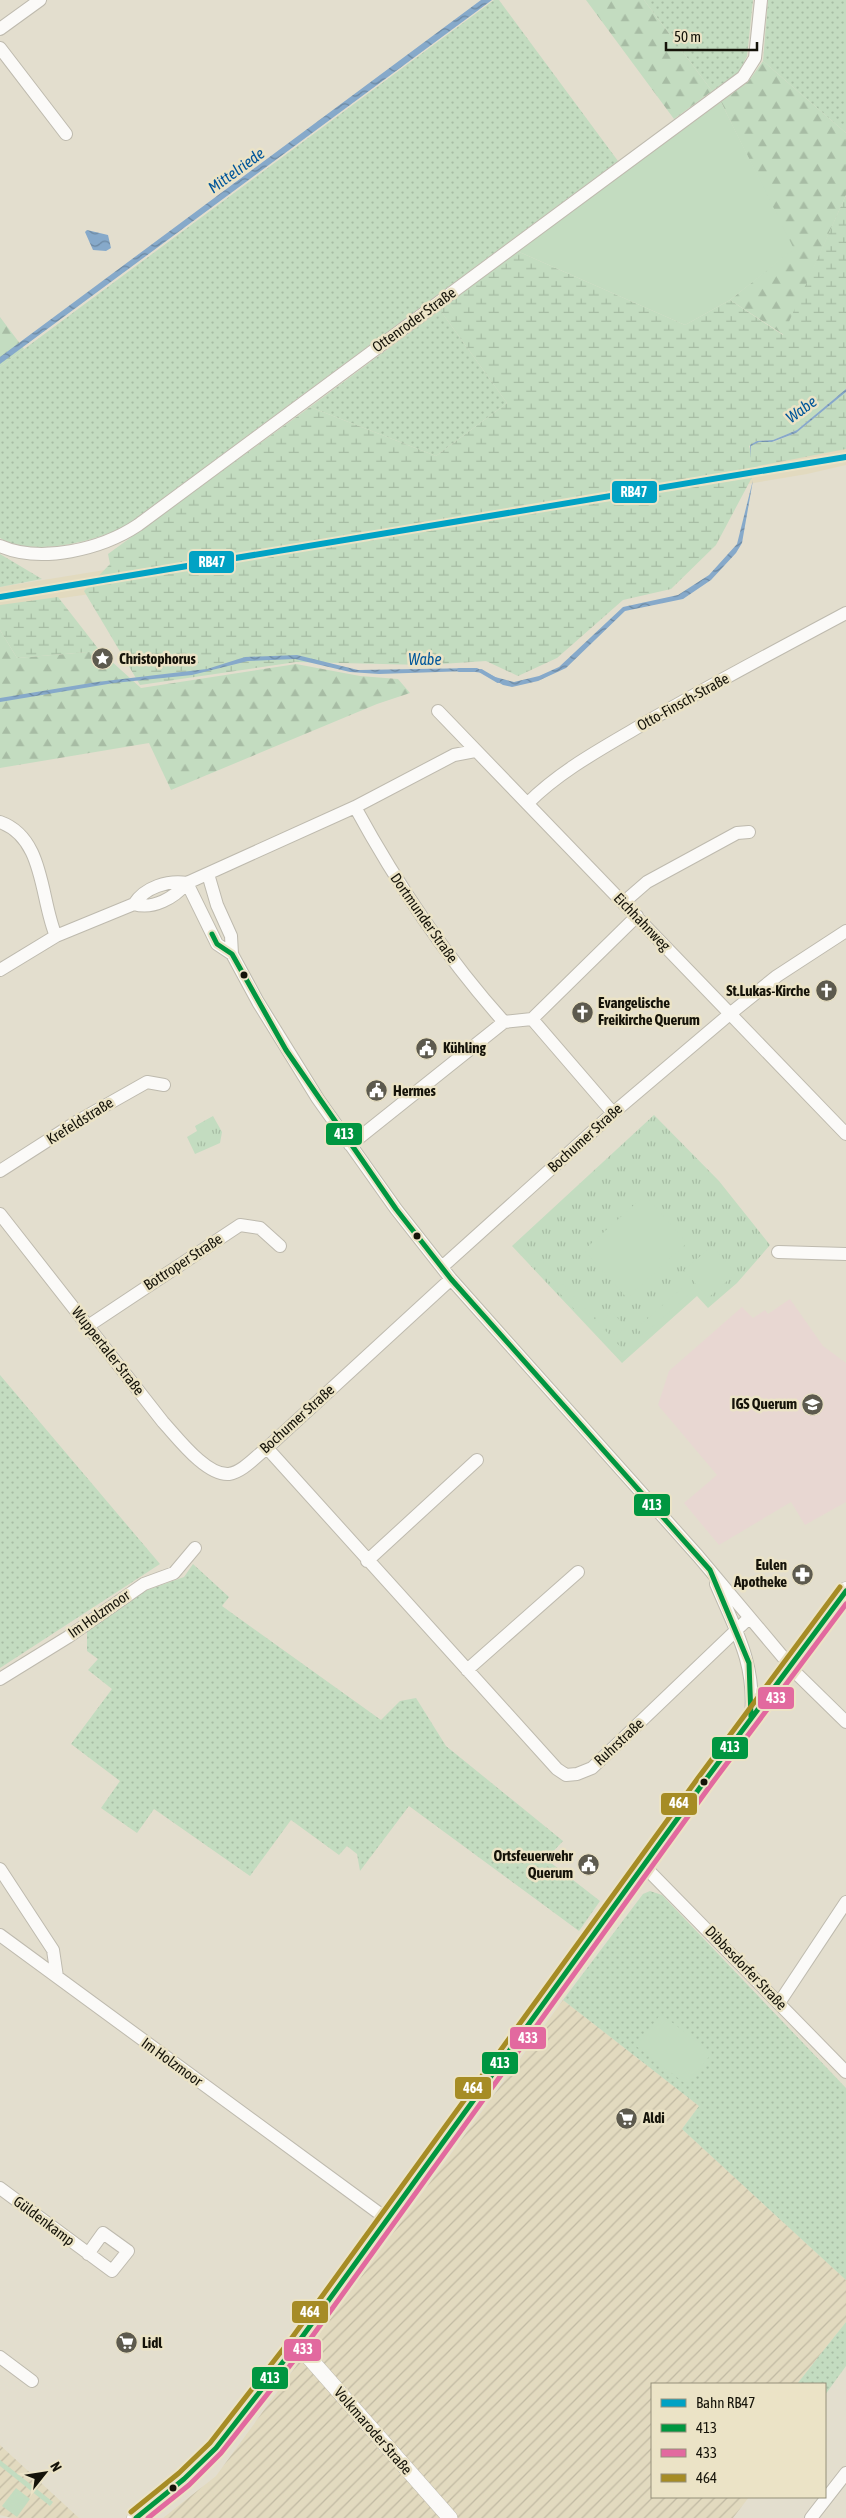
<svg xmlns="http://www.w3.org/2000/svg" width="846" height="2518" font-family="'Asap Condensed',sans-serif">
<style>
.built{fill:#e2dabf}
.industrial{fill:url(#industrial-furrows)}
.education{fill:#e8d7d2}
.grass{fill:url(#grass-dots)}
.forest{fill:url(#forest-firs)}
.wetland{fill:url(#wetland-marsh)}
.park{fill:url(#park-tufts)}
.garden{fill:#c3dcc0}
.water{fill:url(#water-waves)}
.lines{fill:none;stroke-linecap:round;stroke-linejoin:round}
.stream{stroke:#86a9ca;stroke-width:4}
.minor-casing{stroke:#bebaae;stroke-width:14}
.tertiary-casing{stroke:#bebaae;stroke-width:16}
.secondary-casing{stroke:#bebaae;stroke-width:19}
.minor{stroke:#fbfaf8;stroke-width:12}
.tertiary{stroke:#fbfaf8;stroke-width:15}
.secondary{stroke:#fbfaf8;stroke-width:18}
.bus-1-casing{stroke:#ebe3c6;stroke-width:9}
.bus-2-casing{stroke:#ebe3c6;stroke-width:9}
.bus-3-casing{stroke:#ebe3c6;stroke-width:9}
.bus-1{stroke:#009640;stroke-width:5}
.bus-2{stroke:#e2699f;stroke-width:5}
.bus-3{stroke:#a68c25;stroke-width:5}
.rail-1-casing{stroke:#ebe3c6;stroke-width:10}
.rail-1{stroke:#01a2c4;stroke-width:6}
.bus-dot{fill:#151309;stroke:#ebe3c6;stroke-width:2}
.labels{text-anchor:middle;stroke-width:5;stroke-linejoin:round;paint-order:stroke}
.street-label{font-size:15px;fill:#151309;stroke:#ebe3c6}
.poi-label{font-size:15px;font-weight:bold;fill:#151309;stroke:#ebe3c6;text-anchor:start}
.water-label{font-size:16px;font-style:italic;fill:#00569a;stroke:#ebe3c6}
.line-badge{stroke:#ebe3c6;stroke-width:2}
.badge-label{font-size:14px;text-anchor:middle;font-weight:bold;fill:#fff}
</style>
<defs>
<pattern id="industrial-furrows" width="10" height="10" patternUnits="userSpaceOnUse" patternTransform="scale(1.25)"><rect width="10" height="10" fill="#e2dabf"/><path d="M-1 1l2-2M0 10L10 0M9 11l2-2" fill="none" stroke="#c1baa3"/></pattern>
<pattern id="grass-dots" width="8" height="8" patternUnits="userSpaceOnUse" patternTransform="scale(1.25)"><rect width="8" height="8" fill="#c3dcc0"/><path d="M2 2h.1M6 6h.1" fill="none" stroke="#a7bca4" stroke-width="1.8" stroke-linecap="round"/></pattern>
<pattern id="forest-firs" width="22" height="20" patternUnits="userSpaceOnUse" patternTransform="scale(1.25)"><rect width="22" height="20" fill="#c3dcc0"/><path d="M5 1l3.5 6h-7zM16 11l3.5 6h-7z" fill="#a7bca4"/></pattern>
<pattern id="wetland-marsh" width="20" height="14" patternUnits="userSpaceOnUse" patternTransform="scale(1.25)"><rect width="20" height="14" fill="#c3dcc0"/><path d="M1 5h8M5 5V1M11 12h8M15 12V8" fill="none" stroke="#a7bca4"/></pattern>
<pattern id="park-tufts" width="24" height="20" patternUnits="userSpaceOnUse" patternTransform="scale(1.25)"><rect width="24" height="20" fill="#c3dcc0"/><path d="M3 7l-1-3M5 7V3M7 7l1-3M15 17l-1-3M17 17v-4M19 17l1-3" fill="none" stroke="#a7bca4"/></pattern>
<pattern id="water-waves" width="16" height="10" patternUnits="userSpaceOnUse" patternTransform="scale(1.25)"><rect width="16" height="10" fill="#86a9ca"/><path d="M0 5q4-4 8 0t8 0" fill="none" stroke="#6c88a2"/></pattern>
</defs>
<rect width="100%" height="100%" fill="#e3dece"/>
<path class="built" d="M 846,444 L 846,465 L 807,474 L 97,593 L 0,607 L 0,587 L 444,515 Z"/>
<path class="industrial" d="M 563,2000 L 699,2106 L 682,2129 L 846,2280 L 846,2322 L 797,2384 L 652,2384 L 652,2497 L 749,2497 L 733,2518 L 163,2518 L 216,2476 Z
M 0,2445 L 79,2518 L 12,2518 L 0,2515 Z"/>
<path class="education" d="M 790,1299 L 823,1346 L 846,1363 L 846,1502 L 805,1525 L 791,1502 L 719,1545 L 684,1503 L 717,1475 L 658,1405 L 669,1371 L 742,1307 L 753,1318 L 765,1310 L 768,1314 Z"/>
<path class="grass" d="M 494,0 L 499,0 L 618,161 L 124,527 C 92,542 33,557 0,538 L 0,367 Z
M 644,0 L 753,0 L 747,56 L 739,72 L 712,91 Z
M 768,0 L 846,0 L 846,133 L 763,61 Z
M 440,310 L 507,403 L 436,456 L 310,407 Z
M 0,554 L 42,579 L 0,587 Z
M 0,1375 L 160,1564 L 0,1668 Z
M 193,1564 L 229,1597 L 222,1606 L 381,1720 L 400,1701 L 416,1698 L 446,1746 L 563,1841 L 546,1859 L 600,1901 L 579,1931 L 409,1806 L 360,1871 L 357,1854 L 347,1846 L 339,1855 L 291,1820 L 250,1876 L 154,1809 L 137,1833 L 101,1808 L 120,1781 L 71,1744 L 112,1689 L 88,1670 L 98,1659 L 87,1651 L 87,1631 L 139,1593 L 184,1577 Z
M 650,1891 L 662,1895 L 846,2088 L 846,2280 L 682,2129 L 699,2106 L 563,2000 L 643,1894 Z
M 846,2322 L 846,2366 L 825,2395 L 825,2384 L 797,2384 Z"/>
<path class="forest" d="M 586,0 L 644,0 L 712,91 L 674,119 Z
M 763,61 L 846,133 L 846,195 L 784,335 L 730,300 L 793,249 L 721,102 L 748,82 Z
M 0,317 L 24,349 L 0,367 Z
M 0,630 L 17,658 L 100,651 L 141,688 L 296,664 L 360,676 L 398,679 L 410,693 L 377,704 L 171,790 L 149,743 L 0,768 Z"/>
<path class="wetland" d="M 846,195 L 846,389 L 797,430 L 773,440 L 757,441 L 749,446 L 751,452 L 751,446 L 758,442 L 773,442 L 796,433 L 846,392 L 846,449 L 758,466 L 716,545 L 671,589 L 623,600 L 557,658 L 518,676 L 486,661 L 426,665 L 296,662 L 140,685 L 84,591 L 110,564 L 108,554 L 310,407 L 436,456 L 507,403 L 440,310 L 517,251 L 685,325 L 730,300 L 783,335 Z
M 58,597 L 100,651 L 17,658 L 0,630 L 0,605 Z"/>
<path class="park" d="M 654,1115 L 719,1181 L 770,1245 L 737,1283 L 708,1308 L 697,1296 L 622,1363 L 512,1246 Z
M 213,1116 L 222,1132 L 220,1143 L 195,1154 L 187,1137 L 197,1131 L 195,1126 Z"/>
<path class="garden" d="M 721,102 L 794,249 L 730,300 L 685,325 L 517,251 Z
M 645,1195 L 687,1243 L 627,1298 L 584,1250 Z
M 527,1245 L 626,1353 L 619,1359 L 521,1250 Z
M 712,1246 L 736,1273 L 708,1298 L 684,1270 Z
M 683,1287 L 690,1294 L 643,1335 L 637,1328 Z
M 612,1312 L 626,1327 L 616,1336 L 602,1321 Z
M 661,2014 L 712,2053 L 687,2085 L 636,2046 Z
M 0,2460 L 53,2502 L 50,2506 L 0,2466 Z
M 16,2488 L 30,2499 L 17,2517 L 2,2506 Z"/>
<path class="water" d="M 481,0 L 492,0 L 0,364 L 0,357 Z
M 87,230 L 108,235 L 111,248 L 106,251 L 93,250 L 85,232 Z
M 846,389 L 846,392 L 796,433 L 772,442 L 759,442 L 751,446 L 751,458 L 750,445 L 757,441 L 773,440 L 797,430 Z
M 753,480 L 742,543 L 736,553 L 711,580 L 683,599 L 625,611 L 566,668 L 538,681 L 512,687 L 503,685 L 483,673 L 468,671 L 379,674 L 350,672 L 295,659 L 248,661 L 192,675 L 114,683 L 0,702 L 0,698 L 97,682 L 207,669 L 245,657 L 297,655 L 358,670 L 477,668 L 495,677 L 514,682 L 539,676 L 559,667 L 623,607 L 678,595 L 709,575 L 737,544 Z"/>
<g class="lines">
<path class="stream" d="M 459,670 L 474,670
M 481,671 L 498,681"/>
<defs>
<path id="minor" d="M 0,29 L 40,0
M 0,48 L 66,134
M 0,546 C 41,564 102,549 138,525 L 743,77 L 755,58 L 761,0
M 438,711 L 846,1134
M 528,803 C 560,771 601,749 640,726 C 708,686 777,650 846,613
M 355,807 C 397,884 445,956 504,1022
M 0,822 C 45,838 40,899 56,936
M 208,874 L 217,905 L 231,936 L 232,954 L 258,1002 L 318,1099 L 396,1209 L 451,1279 L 698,1556 L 798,1675 L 846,1722
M 187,883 L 217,944 L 232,954
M 624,902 L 647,882 L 737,833 L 749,832
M 134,904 C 153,910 174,898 187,883 L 355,807 L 454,755 L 475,751
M 0,970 L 56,936 L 134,904 C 145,887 168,880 187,883
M 532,1019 L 613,1113
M 350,1145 L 504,1022 L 532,1019 L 637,916
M 0,1171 L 78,1121 L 147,1082 L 164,1085
M 0,1214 L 163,1422 C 177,1437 206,1476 229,1474 C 243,1472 256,1456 267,1448 L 451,1279
M 778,1252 L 846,1254
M 442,1267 L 613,1113 L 731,1013 L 777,976 L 846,931
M 88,1326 L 240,1225 L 260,1228 L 280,1246
M 267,1448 L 557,1769 L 566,1775 L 577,1774 L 592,1768 L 749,1618
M 367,1561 L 477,1460
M 716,1584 C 736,1631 756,1664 751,1717
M 467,1670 L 578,1572
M 0,1679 L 68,1637 L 144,1584 L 174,1573 L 195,1548
M 644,1866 L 846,2072
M 0,1869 L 53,1950 L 57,1977
M 0,1935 L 387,2219
M 779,2003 L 846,1902
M 0,2188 L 112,2271 L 128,2251 L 103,2233 L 88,2254
M 0,2357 L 32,2381
M 811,2518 L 846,2473"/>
<path id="tertiary" d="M 297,2344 L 450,2518"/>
<path id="secondary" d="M 136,2518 L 184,2479 L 216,2448 L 297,2344 L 704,1782 L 846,1591"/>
</defs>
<use href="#minor" class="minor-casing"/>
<use href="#tertiary" class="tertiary-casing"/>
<use href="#secondary" class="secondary-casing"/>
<use href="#minor" class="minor"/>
<use href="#tertiary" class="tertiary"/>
<use href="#secondary" class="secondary"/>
<defs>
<path id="bus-1" d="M 212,934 L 217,944 L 232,954 L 286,1050 L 396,1209 L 451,1279 L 710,1570 L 749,1663 L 751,1717
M 136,2518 L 184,2479 L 216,2448 L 297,2344 L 704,1782 L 846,1591"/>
<path id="bus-2" d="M 148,2518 L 189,2485 L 221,2453 L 303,2349 L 710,1786 L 846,1604"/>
<path id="bus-3" d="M 131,2512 L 179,2473 L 210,2443 L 291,2339 L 698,1778 L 840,1587"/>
</defs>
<use href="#bus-1" class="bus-1-casing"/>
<use href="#bus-2" class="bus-2-casing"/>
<use href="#bus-3" class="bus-3-casing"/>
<use href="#bus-1" class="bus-1"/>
<use href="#bus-2" class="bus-2"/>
<use href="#bus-3" class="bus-3"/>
<defs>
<path id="rail-1" d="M 0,597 L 846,457"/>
</defs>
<use href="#rail-1" class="rail-1-casing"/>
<use href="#rail-1" class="rail-1"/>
</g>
<defs>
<symbol id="sight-disc" viewBox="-11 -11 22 22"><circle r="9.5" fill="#5d5a4e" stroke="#ebe3c6"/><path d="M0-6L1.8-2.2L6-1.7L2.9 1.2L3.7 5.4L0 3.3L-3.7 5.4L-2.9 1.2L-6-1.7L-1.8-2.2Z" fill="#fff"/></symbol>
<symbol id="church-disc" viewBox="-11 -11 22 22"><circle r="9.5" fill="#5d5a4e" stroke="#ebe3c6"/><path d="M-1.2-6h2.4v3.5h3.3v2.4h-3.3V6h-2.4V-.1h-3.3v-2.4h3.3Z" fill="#fff"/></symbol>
<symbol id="civic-disc" viewBox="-11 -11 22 22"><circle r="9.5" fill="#5d5a4e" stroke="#ebe3c6"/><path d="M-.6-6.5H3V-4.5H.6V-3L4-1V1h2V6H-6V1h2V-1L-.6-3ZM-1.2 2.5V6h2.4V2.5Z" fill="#fff"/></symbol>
<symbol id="school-disc" viewBox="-11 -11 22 22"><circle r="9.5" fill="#5d5a4e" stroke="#ebe3c6"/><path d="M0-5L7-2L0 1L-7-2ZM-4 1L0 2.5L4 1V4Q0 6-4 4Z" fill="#fff"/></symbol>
<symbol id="pharmacy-disc" viewBox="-11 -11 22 22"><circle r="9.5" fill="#5d5a4e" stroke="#ebe3c6"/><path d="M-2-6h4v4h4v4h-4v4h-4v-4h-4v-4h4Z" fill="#fff"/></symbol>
<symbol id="supermarket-disc" viewBox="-11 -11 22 22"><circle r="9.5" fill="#5d5a4e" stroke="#ebe3c6"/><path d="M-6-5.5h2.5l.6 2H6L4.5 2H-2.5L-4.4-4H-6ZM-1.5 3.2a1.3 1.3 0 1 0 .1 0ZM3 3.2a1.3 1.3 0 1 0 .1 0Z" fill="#fff"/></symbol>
</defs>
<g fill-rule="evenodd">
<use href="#sight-disc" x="90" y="646" width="25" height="25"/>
<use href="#church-disc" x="814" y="978" width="25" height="25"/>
<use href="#church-disc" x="570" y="1000" width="25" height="25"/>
<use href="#civic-disc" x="414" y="1036" width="25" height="25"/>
<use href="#civic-disc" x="364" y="1078" width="25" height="25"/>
<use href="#school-disc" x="800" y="1392" width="25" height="25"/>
<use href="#pharmacy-disc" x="790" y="1562" width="25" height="25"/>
<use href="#civic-disc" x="576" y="1852" width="25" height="25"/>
<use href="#supermarket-disc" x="614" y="2106" width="25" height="25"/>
<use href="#supermarket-disc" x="114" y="2330" width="25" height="25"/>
</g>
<g class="bus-dot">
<circle cx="244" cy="975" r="4.5"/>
<circle cx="417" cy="1236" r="4.5"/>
<circle cx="704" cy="1782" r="4.5"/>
<circle cx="173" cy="2488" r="4.5"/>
</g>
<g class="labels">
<g class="street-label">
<text transform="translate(414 320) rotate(-36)" y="5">Ottenroder Straße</text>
<text transform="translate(683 702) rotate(-29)" y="5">Otto-Finsch-Straße</text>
<text transform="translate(424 918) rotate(55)" y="5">Dortmunder Straße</text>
<text transform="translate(642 922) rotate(46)" y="5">Eichhahnweg</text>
<text transform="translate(80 1121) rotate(-32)" y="5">Krefeldstraße</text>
<text transform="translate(585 1138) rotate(-42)" y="5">Bochumer Straße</text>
<text transform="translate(183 1262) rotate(-33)" y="5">Bottroper Straße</text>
<text transform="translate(108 1351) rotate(52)" y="5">Wuppertaler Straße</text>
<text transform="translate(297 1419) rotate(-42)" y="5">Bochumer Straße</text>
<text transform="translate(99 1614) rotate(-35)" y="5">Im Holzmoor</text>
<text transform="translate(619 1742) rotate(-43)" y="5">Ruhrstraße</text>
<text transform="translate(746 1968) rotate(46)" y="5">Dibbesdorfer Straße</text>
<text transform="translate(172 2062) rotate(36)" y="5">Im Holzmoor</text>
<text transform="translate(44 2221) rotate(37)" y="5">Güldenkamp</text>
<text transform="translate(373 2431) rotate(49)" y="5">Volkmaroder Straße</text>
</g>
<g class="poi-label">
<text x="119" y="664">Christophorus</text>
<text x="810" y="996" text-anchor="end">St.Lukas-Kirche</text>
<text x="598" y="1008">Evangelische<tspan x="598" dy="17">Freikirche Querum</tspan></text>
<text x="443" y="1053">Kühling</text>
<text x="393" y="1096">Hermes</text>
<text x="797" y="1409" text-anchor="end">IGS Querum</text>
<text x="787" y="1570" text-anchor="end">Eulen<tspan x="787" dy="17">Apotheke</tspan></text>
<text x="573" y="1861" text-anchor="end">Ortsfeuerwehr<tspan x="573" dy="17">Querum</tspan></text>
<text x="643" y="2123">Aldi</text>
<text x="142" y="2348">Lidl</text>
</g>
<g class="water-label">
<text transform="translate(236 170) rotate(-36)" y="6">Mittelriede</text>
<text transform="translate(801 409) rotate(-36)" y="6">Wabe</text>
<text x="425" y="665">Wabe</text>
</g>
</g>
<g class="line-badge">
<rect x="611" y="480" width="47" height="24" rx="5" fill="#01a2c4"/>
<rect x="188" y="550" width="47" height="24" rx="5" fill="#01a2c4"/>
<rect x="325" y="1122" width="38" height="24" rx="5" fill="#009640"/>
<rect x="633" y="1493" width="38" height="24" rx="5" fill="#009640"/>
<rect x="757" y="1686" width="38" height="24" rx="5" fill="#e2699f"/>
<rect x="711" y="1736" width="38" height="24" rx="5" fill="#009640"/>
<rect x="660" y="1792" width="38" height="24" rx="5" fill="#a68c25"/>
<rect x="509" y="2026" width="38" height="24" rx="5" fill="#e2699f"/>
<rect x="481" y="2051" width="38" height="24" rx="5" fill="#009640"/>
<rect x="454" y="2076" width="38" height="24" rx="5" fill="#a68c25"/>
<rect x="291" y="2300" width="38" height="24" rx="5" fill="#a68c25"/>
<rect x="283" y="2338" width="39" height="24" rx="5" fill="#e2699f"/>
<rect x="251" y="2366" width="38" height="24" rx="5" fill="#009640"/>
</g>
<g class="badge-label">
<text x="634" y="497">RB47</text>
<text x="212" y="567">RB47</text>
<text x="344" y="1139">413</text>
<text x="652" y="1510">413</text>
<text x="776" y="1703">433</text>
<text x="730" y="1752">413</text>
<text x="679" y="1808">464</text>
<text x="528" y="2043">433</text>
<text x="500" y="2068">413</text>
<text x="473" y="2093">464</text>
<text x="310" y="2317">464</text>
<text x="303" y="2354">433</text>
<text x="270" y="2383">413</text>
</g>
<rect x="651" y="2383" width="175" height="115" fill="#ebe3c6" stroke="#95907a"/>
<rect x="661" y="2399" width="25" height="8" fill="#01a2c4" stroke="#95907a"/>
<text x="696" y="2408" font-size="15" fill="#151309">Bahn RB47</text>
<rect x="661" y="2424" width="25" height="8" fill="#009640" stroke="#95907a"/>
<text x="696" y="2433" font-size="15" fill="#151309">413</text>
<rect x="661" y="2449" width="25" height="8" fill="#e2699f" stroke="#95907a"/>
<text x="696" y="2458" font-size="15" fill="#151309">433</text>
<rect x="661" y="2474" width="25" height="8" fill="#a68c25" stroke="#95907a"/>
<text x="696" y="2483" font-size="15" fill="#151309">464</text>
<g transform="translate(45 2473) rotate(60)" stroke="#ebe3c6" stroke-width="4" paint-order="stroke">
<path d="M0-4L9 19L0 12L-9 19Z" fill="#151309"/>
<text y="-8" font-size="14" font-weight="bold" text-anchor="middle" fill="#151309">N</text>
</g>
<path d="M666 42v8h91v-8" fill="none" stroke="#151309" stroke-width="2.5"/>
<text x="674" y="42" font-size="15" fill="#151309" stroke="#ebe3c6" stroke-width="4" paint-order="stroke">50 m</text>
</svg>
